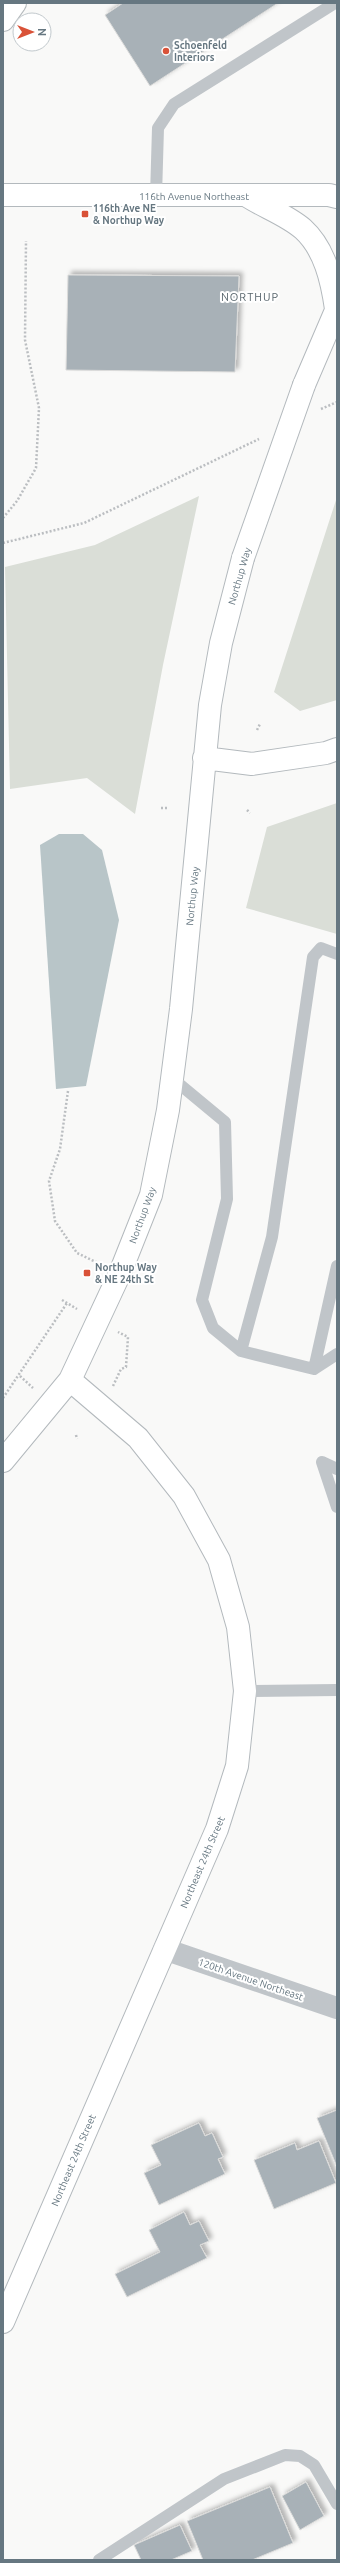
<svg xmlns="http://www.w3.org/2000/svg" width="340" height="2563" font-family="Ubuntu,sans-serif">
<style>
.green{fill:#daded7}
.water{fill:#b8c5c8}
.building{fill:#a8b1b7;stroke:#dbdbda;filter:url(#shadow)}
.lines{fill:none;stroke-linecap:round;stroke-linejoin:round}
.secondary-casing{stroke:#b3b9bd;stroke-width:24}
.highway-casing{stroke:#b4b9bc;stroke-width:24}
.path{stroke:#bbbec1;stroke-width:2.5;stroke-dasharray:2 2;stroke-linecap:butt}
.lane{stroke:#c0c5c9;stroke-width:12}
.street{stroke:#c0c5c9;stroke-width:22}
.secondary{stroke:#fff;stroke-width:22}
.highway{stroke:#fff;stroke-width:22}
.secondary-bridge-casing{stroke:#b3b9bd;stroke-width:24;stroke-linecap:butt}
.secondary-bridge{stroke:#fff;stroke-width:22}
.poi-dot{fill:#d95238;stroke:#fff;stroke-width:1.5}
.labels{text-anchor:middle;stroke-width:4;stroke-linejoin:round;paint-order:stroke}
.poi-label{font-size:10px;font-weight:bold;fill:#667781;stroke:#fff;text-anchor:start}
.street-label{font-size:10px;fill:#667781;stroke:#fff}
.neighbourhood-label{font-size:11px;letter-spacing:1px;fill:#58656c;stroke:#fff}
</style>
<defs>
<filter id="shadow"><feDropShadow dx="3.5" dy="-3.5" stdDeviation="2" flood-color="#0004"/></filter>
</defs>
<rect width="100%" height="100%" fill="#f9f9f8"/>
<path class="green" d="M 199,496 L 163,665 L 135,814 L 87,778 L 10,789 L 5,567 L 95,545 Z
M 337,497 L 337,700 L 300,711 L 274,692 Z
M 337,803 L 337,934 L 246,908 L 267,827 Z"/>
<path class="water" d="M 59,834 L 83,834 L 102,850 L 119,920 L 86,1086 L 56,1089 L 40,845 Z"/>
<path class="building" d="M 123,3 L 278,3 L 150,86 L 105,15 Z
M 68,275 L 239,276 L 235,372 L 66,370 Z
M 337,2110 L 337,2167 L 317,2118 Z
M 199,2123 L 205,2136 L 212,2133 L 223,2157 L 218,2159 L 225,2174 L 159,2205 L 144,2173 L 161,2165 L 151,2145 Z
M 319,2141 L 336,2183 L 274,2209 L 254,2160 L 295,2143 L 297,2150 Z
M 184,2212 L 190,2225 L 199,2221 L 209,2241 L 200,2245 L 207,2258 L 127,2297 L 115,2274 L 160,2252 L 149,2230 Z
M 306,2482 L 324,2516 L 300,2530 L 282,2496 Z
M 270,2487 L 293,2543 L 252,2560 L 203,2560 L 187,2521 Z
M 180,2525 L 192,2551 L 171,2560 L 141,2560 L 134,2545 Z"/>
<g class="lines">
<defs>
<path id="secondary" d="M 3,195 L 329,195 L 337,197
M 247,196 C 264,207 287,215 303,229 C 325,249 332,281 336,309
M 304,385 L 337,308
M 204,758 L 252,764 L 326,753 L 337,749
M 3,1461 L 70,1380 L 120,1273 L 151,1195 L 168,1110 L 181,1009 L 210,705 L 221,643 L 243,558
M 3,2322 L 217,1829 L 237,1766 L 245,1691 L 238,1627 L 219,1560 L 184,1496 L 138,1438 L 70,1380"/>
<path id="highway" d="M 3,20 L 15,3"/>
</defs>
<use href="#secondary" class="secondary-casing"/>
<use href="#highway" class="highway-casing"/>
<path class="path" d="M 321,409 L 337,402
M 3,518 L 17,501 L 36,468 L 39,408 L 25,340 L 26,241
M 3,543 L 84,523 L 259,439
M 257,730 L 260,724
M 161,808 L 167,808
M 247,810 L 250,813
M 68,1091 L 60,1149 L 49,1181 L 55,1221 L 77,1253 L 98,1263
M 62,1300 L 77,1309
M 20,1376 L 33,1388
M 113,1386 L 121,1369 L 126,1367 L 128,1337 L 118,1332
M 3,1398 L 67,1303
M 76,1435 L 77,1439"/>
<path class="lane" d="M 156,196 L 158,128 L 174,104 L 335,3
M 172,1078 L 225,1122 L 227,1199 L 202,1300 L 213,1328 L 241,1351 L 314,1369 L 337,1266
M 241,1351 L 272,1237 L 313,957 L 321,948 L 337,954
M 314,1369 L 337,1354
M 337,1469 L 322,1462 L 337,1507
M 245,1691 L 337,1690
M 99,2560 L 224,2479 L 285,2455 L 300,2456 L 314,2465 L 337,2504"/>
<path class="street" d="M 164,1949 L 337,2008"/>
<use href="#secondary" class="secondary"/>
<use href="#highway" class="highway"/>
<defs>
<path id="secondary-bridge" d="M 243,558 L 304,385"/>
</defs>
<use href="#secondary-bridge" class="secondary-bridge-casing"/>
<use href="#secondary-bridge" class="secondary-bridge"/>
</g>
<g class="poi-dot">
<circle cx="166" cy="51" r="4"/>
<rect x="81" y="210" width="8" height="8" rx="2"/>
<rect x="83" y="1269" width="8" height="8" rx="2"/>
</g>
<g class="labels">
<g class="poi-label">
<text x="174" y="49">Schoenfeld<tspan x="174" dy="12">Interiors</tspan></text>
<text x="93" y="212">116th Ave NE<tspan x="93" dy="12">&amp; Northup Way</tspan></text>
<text x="95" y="1271">Northup Way<tspan x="95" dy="12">&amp; NE 24th St</tspan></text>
</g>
<g class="street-label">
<text x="194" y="200">116th Avenue Northeast</text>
<text transform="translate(239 576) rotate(-74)" y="4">Northup Way</text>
<text transform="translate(192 896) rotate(-84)" y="4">Northup Way</text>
<text transform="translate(142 1215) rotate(-70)" y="4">Northup Way</text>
<text transform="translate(202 1862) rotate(-67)" y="4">Northeast 24th Street</text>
<text transform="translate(251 1979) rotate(19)" y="4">120th Avenue Northeast</text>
<text transform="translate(73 2160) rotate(-67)" y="4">Northeast 24th Street</text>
</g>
<g class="neighbourhood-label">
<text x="250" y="301">NORTHUP</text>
</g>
</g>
<rect width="340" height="2563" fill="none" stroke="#667781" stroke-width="8"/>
<g transform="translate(32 32) rotate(90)"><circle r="19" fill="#ffffff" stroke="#c2c9cd"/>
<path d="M0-3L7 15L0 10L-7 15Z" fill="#d95238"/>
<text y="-6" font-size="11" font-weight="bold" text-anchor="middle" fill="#667781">N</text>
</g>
</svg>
